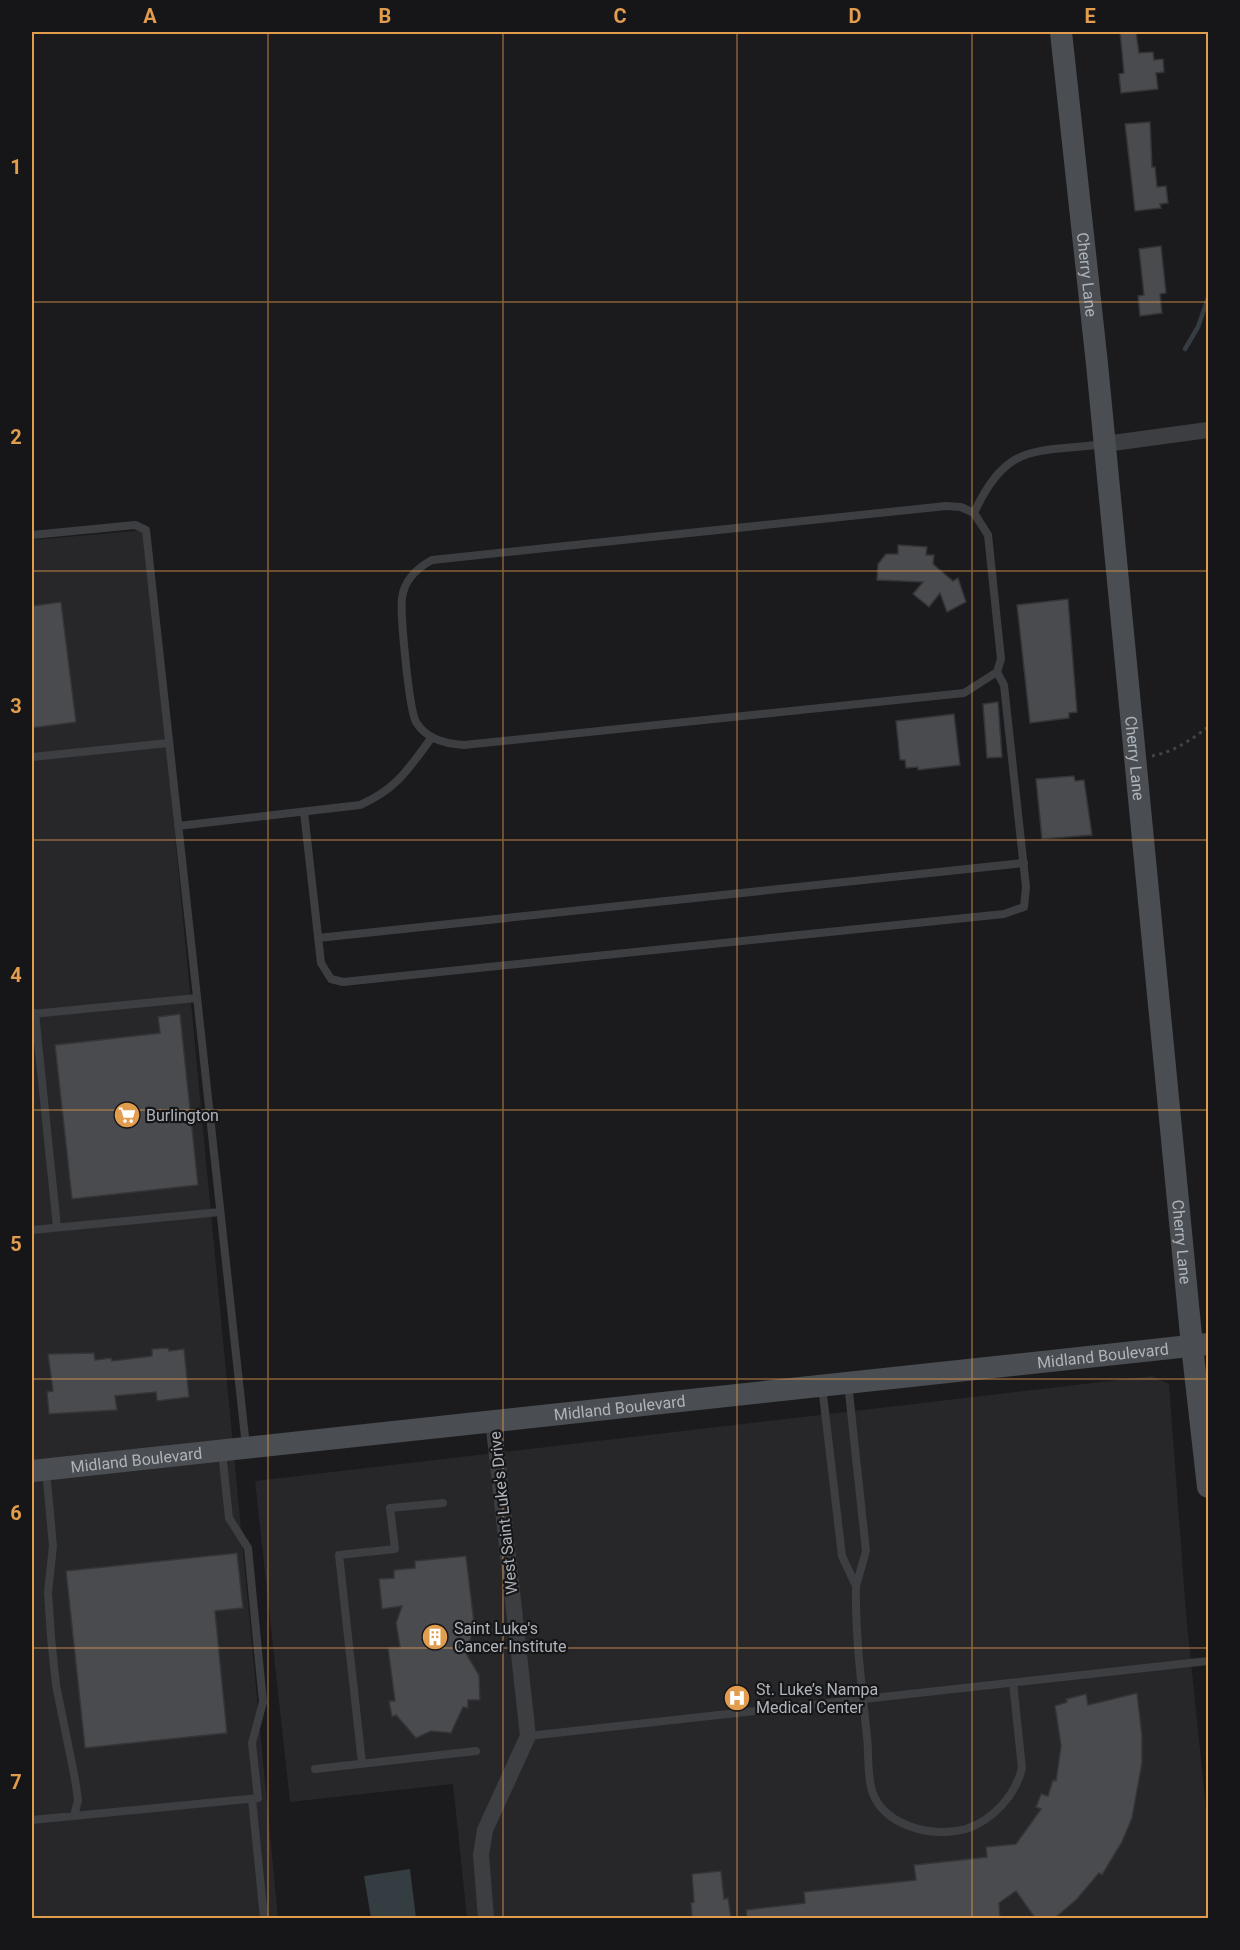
<svg xmlns="http://www.w3.org/2000/svg" width="1240" height="1950" font-family="Roboto,sans-serif">
<style>
.built{fill:#27272a}
.water{fill:#343d42}
.lines{fill:none;stroke-linecap:round;stroke-linejoin:round}
.stream{stroke:#343d42;stroke-width:4.5}
.building{fill:#4a4b4f;stroke:#353538;stroke-width:1.5}
.path{stroke:#424548;stroke-width:3;stroke-dasharray:3 4.5;stroke-linecap:butt}
.lane{stroke:#3c3e41;stroke-width:8}
.street{stroke:#3c3e41;stroke-width:16}
.secondary{stroke:#4a4d51;stroke-width:22}
.grid{fill:none;stroke:#e19c4e;stroke-width:1.5;stroke-opacity:0.55}
.labels{text-anchor:middle;stroke-width:4.5;stroke-linejoin:round;paint-order:stroke}
.street-label{font-size:16px;fill:#afb4bb;stroke:#161618}
.poi-label{font-size:16px;fill:#afb4bb;stroke:#161618;text-anchor:start}
.neatline{fill:none;stroke:#e19c4e;stroke-width:2}
.grid-label{font-size:20px;text-anchor:middle;font-weight:bold;fill:#e19c4e}
</style>
<rect width="100%" height="100%" fill="#1b1b1d"/>
<path class="built" d="M 146,530 L 278,1918 L 32,1918 L 32,540 Z
M 1152,1376 L 1169,1384 L 1186,1613 L 1208,1828 L 1208,1918 L 467,1918 L 453,1784 L 290,1802 L 255,1481 Z"/>
<path class="water" d="M 410,1869 L 416,1918 L 371,1918 L 364,1876 Z"/>
<g class="lines">
<path class="stream" d="M 1185,349 L 1198,327 L 1208,298"/>
</g>
<path class="building" d="M 1120,32 L 1136,32 L 1139,53 L 1153,52 L 1154,60 L 1163,59 L 1164,72 L 1156,73 L 1158,89 L 1121,93 L 1119,74 L 1124,73 Z
M 1150,122 L 1152,167 L 1155,167 L 1157,187 L 1166,186 L 1168,203 L 1160,204 L 1161,208 L 1135,211 L 1125,124 Z
M 1161,246 L 1166,293 L 1160,294 L 1162,313 L 1140,316 L 1138,296 L 1144,295 L 1139,249 Z
M 898,545 L 927,547 L 926,555 L 934,555 L 933,564 L 953,581 L 958,578 L 966,602 L 947,612 L 940,593 L 929,607 L 913,594 L 923,582 L 877,580 L 878,564 L 886,554 L 898,554 Z
M 1068,599 L 1077,712 L 1069,713 L 1069,718 L 1030,723 L 1017,605 Z
M 61,602 L 76,722 L 32,728 L 32,606 Z
M 998,702 L 1002,757 L 987,758 L 983,704 Z
M 954,714 L 960,765 L 918,770 L 918,767 L 906,768 L 905,760 L 900,760 L 896,721 Z
M 1074,776 L 1075,781 L 1084,780 L 1092,835 L 1042,839 L 1036,779 Z
M 180,1014 L 198,1185 L 72,1199 L 55,1045 L 160,1033 L 158,1017 Z
M 168,1348 L 169,1351 L 184,1349 L 189,1397 L 157,1401 L 156,1392 L 115,1396 L 117,1410 L 49,1414 L 47,1392 L 53,1391 L 48,1354 L 94,1353 L 95,1360 L 111,1358 L 112,1361 L 152,1356 L 152,1349 Z
M 237,1553 L 243,1608 L 215,1611 L 227,1733 L 85,1748 L 66,1571 Z
M 466,1556 L 474,1623 L 467,1655 L 479,1675 L 480,1700 L 468,1700 L 468,1708 L 463,1707 L 451,1733 L 431,1731 L 416,1738 L 396,1715 L 392,1717 L 389,1701 L 395,1701 L 388,1648 L 400,1647 L 396,1623 L 402,1606 L 382,1609 L 379,1579 L 394,1578 L 394,1570 L 415,1568 L 415,1561 Z
M 1137,1693 L 1142,1736 L 1142,1763 L 1132,1818 L 1122,1842 L 1102,1875 L 1099,1873 L 1077,1899 L 1055,1918 L 1035,1918 L 1016,1891 L 999,1903 L 1000,1918 L 747,1918 L 746,1910 L 805,1903 L 804,1892 L 916,1880 L 914,1865 L 987,1857 L 986,1847 L 1016,1844 L 1041,1809 L 1036,1807 L 1041,1794 L 1048,1796 L 1053,1780 L 1056,1781 L 1061,1746 L 1055,1706 L 1067,1702 L 1066,1699 L 1086,1694 L 1088,1705 Z
M 721,1871 L 724,1899 L 728,1898 L 731,1918 L 692,1918 L 691,1903 L 694,1902 L 692,1874 Z"/>
<g class="lines">
<path class="path" d="M 1152,756 C 1173,752 1191,740 1208,727"/>
<path class="lane" d="M 946,506 L 961,507 L 974,513 L 988,535 L 1001,659 L 997,672 L 964,693 L 464,745 C 446,744 426,739 416,722 C 409,709 400,614 402,598 C 404,581 417,568 432,560 Z
M 974,513 C 1007,441 1035,453 1105,444
M 32,535 L 135,525 L 146,530 L 246,1446
M 32,757 L 169,743
M 304,812 L 321,963 L 331,979 L 343,982 L 1004,914 L 1024,907 L 1026,887 L 1004,685 L 997,672
M 178,826 L 360,805 C 397,789 409,768 432,737
M 318,938 L 1024,863
M 35,1013 L 57,1227
M 32,1014 L 197,998
M 32,1230 L 220,1212
M 822,1386 L 842,1556 L 856,1586 L 866,1551 L 848,1383
M 46,1470 L 53,1546 L 48,1592 L 51,1637 L 56,1685 L 75,1779 L 78,1800 L 74,1816
M 856,1586 C 855,1636 862,1687 867,1737 C 869,1753 867,1775 872,1791 C 884,1827 934,1838 966,1829 C 993,1820 1015,1796 1022,1768 L 1013,1683
M 528,1736 L 1208,1661
M 362,1763 L 339,1555 L 395,1549 L 390,1508 L 443,1503
M 315,1769 L 476,1751
M 252,1799 L 264,1918
M 32,1820 L 258,1798 L 252,1743 L 263,1702 L 248,1548 L 229,1518 L 222,1452"/>
<path class="street" d="M 1105,444 L 1208,430
M 486,1918 L 481,1855 L 485,1830 L 528,1736 L 493,1420"/>
<g class="secondary">
<path id="s1" d="M 1061,32 L 1097,364 L 1192,1346 L 1208,1487"/>
<path id="s2" d="M 32,1471 L 1208,1344"/>
</g>
</g>
<path class="grid" d="M 268,32 L 268,1918M 503,32 L 503,1918M 737,32 L 737,1918M 972,32 L 972,1918M 32,302 L 1208,302M 32,571 L 1208,571M 32,840 L 1208,840M 32,1110 L 1208,1110M 32,1379 L 1208,1379M 32,1648 L 1208,1648"/>
<defs>
<symbol id="supermarket-disc" viewBox="-11 -11 22 22"><circle r="9.5" fill="#e19c4e" stroke="#161618"/><path d="M-6-5.5h2.5l.6 2H6L4.5 2H-2.5L-4.4-4H-6ZM-1.5 3.2a1.3 1.3 0 1 0 .1 0ZM3 3.2a1.3 1.3 0 1 0 .1 0Z" fill="#fff"/></symbol>
<symbol id="building-disc" viewBox="-11 -11 22 22"><circle r="9.5" fill="#e19c4e" stroke="#161618"/><path d="M-4-6H4V6H1V3H-1V6H-4ZM-2.5-4.3h1.7v1.8h-1.7ZM.8-4.3h1.7v1.8H.8ZM-2.5-1h1.7V.8h-1.7ZM.8-1h1.7V.8H.8Z" fill="#fff"/></symbol>
<symbol id="hospital-disc" viewBox="-11 -11 22 22"><circle r="9.5" fill="#e19c4e" stroke="#161618"/><path d="M-5-5h3v3.5h4V-5h3V5h-3V1.5h-4V5h-3Z" fill="#fff"/></symbol>
</defs>
<g fill-rule="evenodd">
<use href="#supermarket-disc" x="112" y="1100" width="30" height="30"/>
<use href="#building-disc" x="420" y="1622" width="30" height="30"/>
<use href="#hospital-disc" x="722" y="1683" width="30" height="30"/>
</g>
<g class="labels">
<g class="street-label">
<text dy="6" stroke="none"><textPath href="#s1" startOffset="244">Cherry Lane</textPath></text>
<text dy="6" stroke="none"><textPath href="#s1" startOffset="730">Cherry Lane</textPath></text>
<text dy="6" stroke="none"><textPath href="#s1" startOffset="1216">Cherry Lane</textPath></text>
<text dy="6" stroke="none"><textPath href="#s2" startOffset="1077">Midland Boulevard</textPath></text>
<text dy="6" stroke="none"><textPath href="#s2" startOffset="591">Midland Boulevard</textPath></text>
<text dy="6" stroke="none"><textPath href="#s2" startOffset="105">Midland Boulevard</textPath></text>
<text transform="translate(503 1513) rotate(-96)" y="6">West Saint Luke's Drive</text>
</g>
<g class="poi-label">
<text x="146" y="1121">Burlington</text>
<text x="454" y="1634">Saint Luke's<tspan x="454" dy="18">Cancer Institute</tspan></text>
<text x="756" y="1695">St. Luke’s Nampa<tspan x="756" dy="18">Medical Center</tspan></text>
</g>
</g>
<rect width="1240" height="1950" fill="none" stroke="#161618" stroke-width="66"/>
<rect x="33" y="33" width="1174" height="1884" class="neatline"/>
<g class="grid-label">
<text x="150" y="23">A</text>
<text x="385" y="23">B</text>
<text x="620" y="23">C</text>
<text x="855" y="23">D</text>
<text x="1090" y="23">E</text>
<text x="16" y="174">1</text>
<text x="16" y="444">2</text>
<text x="16" y="713">3</text>
<text x="16" y="982">4</text>
<text x="16" y="1251">5</text>
<text x="16" y="1520">6</text>
<text x="16" y="1789">7</text>
</g>
</svg>
